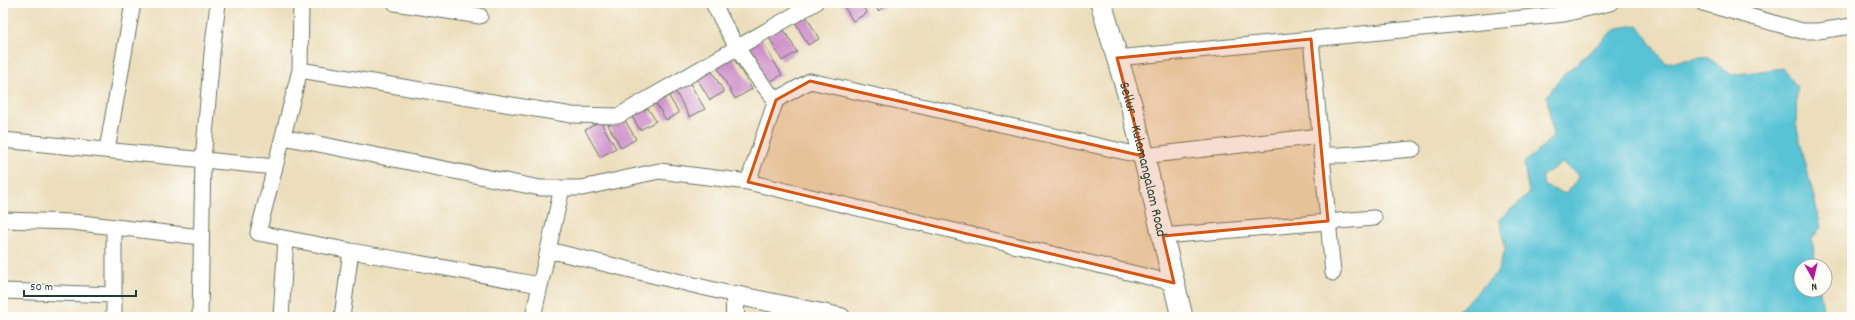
<svg xmlns="http://www.w3.org/2000/svg" width="1855" height="320" font-family="Dekko,sans-serif">
<style>
.water{fill:#59c3d5;stroke:#3c8084;fill-rule:evenodd}
.building{fill:#cc8dc8}
.lines{fill:none;stroke-linecap:round;stroke-linejoin:round}
.minor-casing{stroke:#677564;stroke-width:17}
.tertiary-casing{stroke:#677564;stroke-width:20}
.secondary-casing{stroke:#677564;stroke-width:23}
.minor{stroke:#fff;stroke-width:15}
.tertiary{stroke:#fff;stroke-width:18}
.secondary{stroke:#fff;stroke-width:21}
.marked{fill:#d45610;fill-opacity:0.2;stroke:#d45610;stroke-width:3;stroke-linejoin:round}
.labels{text-anchor:middle;stroke-width:4;stroke-linejoin:round;paint-order:stroke}
.street-label{font-size:15px;fill:#1f3d34;stroke:#fdfcf7}
</style>
<rect width="100%" height="100%" fill="#fdfcf7"/>
<filter id="ink" filterUnits="userSpaceOnUse"><feTurbulence type="fractalNoise" baseFrequency=".025" numOctaves="2"/><feDisplacementMap in="SourceGraphic" scale="8" xChannelSelector="R" yChannelSelector="G"/><feConvolveMatrix kernelMatrix="1 2 1 2 8 2 1 2 1" color-interpolation-filters="sRGB"/></filter>
<filter id="wash" filterUnits="userSpaceOnUse"><feTurbulence type="fractalNoise" baseFrequency=".012" numOctaves="4" result="noise"/><feDisplacementMap in="SourceGraphic" scale="16" xChannelSelector="R" yChannelSelector="G"/><feGaussianBlur stdDeviation="0.9" result="paint"/><feColorMatrix in="noise" values="0 0 0 0 0 0 0 0 0 0 0 0 0 0 0 0 0 1.4 0 .05"/><feComposite in="paint" operator="in"/></filter>
<g filter="url(#wash)">
<rect width="100%" height="100%" fill="#ecdebc"/>
<path class="water" d="M 1638,25 L 1665,63 L 1707,57 L 1731,75 L 1783,68 L 1797,87 L 1796,124 L 1821,227 L 1812,239 L 1816,266 L 1801,266 L 1801,290 L 1820,290 L 1823,311 L 1818,317 L 1461,317 L 1460,309 L 1497,272 L 1505,250 L 1500,219 L 1529,194 L 1524,163 L 1553,137 L 1547,96 L 1560,78 L 1617,28 ZM 1562,163 L 1580,176 L 1566,194 L 1544,186 L 1542,176 Z"/>
<g id="blocks">
<path class="building" d="M 842,3 L 861,3 L 867,13 L 853,21 Z
M 873,3 L 889,3 L 889,4 L 878,11 Z
M 804,12 L 819,39 L 808,45 L 793,18 Z
M 781,25 L 797,52 L 782,61 L 767,34 Z
M 760,38 L 782,75 L 766,84 L 744,47 Z
M 732,56 L 752,89 L 735,99 L 716,65 Z
M 709,66 L 724,92 L 710,100 L 694,74 Z
M 686,77 L 705,109 L 690,117 L 672,86 Z
M 667,93 L 679,113 L 666,120 L 654,100 Z
M 645,104 L 656,121 L 640,130 L 630,113 Z
M 623,117 L 636,139 L 621,148 L 608,125 Z
M 600,121 L 616,148 L 600,157 L 585,130 Z"/>
</g>
</g>
<g filter="url(#ink)">
<use href="#blocks" fill-opacity="0" stroke="#677564" stroke-width="1"/>
<g class="lines">
<defs>
<path id="minor" d="M 301,3 L 300,70 L 572,115 L 618,116 L 815,3
M 395,3 L 480,16
M 713,3 C 731,38 749,71 776,100
M 1703,3 L 1802,31 L 1818,31 L 1852,26
M 1311,39 L 1333,273
M 1117,58 L 1564,14 L 1610,3
M 283,137 L 540,188 L 582,188 L 659,171 L 748,182 L 1174,283
M 3,140 L 275,167 L 300,70
M 107,150 L 133,3
M 1321,155 L 1342,155 L 1413,149
M 275,167 L 258,233 L 351,251
M 748,182 L 776,100 L 810,81 L 1143,156 L 1320,136
M 3,220 L 72,222 L 201,237
M 1163,236 L 1374,218
M 548,250 L 735,295
M 3,291 L 114,295
M 114,317 L 114,227
M 200,317 L 203,160 L 212,53 L 218,3
M 281,317 L 286,239
M 342,317 L 351,251 L 540,285
M 533,317 L 562,188"/>
<path id="tertiary" d="M 735,317 L 735,295 L 841,317"/>
<g id="secondary">
<path id="s1" d="M 1101,3 L 1133,111 L 1182,317"/>
</g>
</defs>
<use href="#minor" class="minor-casing"/>
<use href="#tertiary" class="tertiary-casing"/>
<use href="#secondary" class="secondary-casing"/>
<use href="#minor" class="minor"/>
<use href="#tertiary" class="tertiary"/>
<use href="#secondary" class="secondary"/>
</g>
</g>
<path class="marked" d="M 1311,39 L 1328,221 L 1163,236 L 1174,283 L 748,182 L 776,100 L 810,81 L 1143,156 L 1117,58 Z"/>
<g class="labels">
<g class="street-label">
<text dy="5" stroke="none"><textPath href="#s1" startOffset="162">Sellur - Kulamangalam Road</textPath></text>
</g>
</g>
<rect width="1855" height="320" fill="none" stroke="#fdfcf7" stroke-width="16"/>
<g transform="translate(1813 278) rotate(172)"><circle r="19" fill="#fdfcf7" stroke="#a4b0a9"/>
<path d="M0-3L7 15L0 10L-7 15Z" fill="#b5179e"/>
<text y="-6" font-size="11" font-weight="bold" text-anchor="middle" fill="#1f3d34">N</text>
</g>
<path d="M24 290v6h112v-6" fill="none" stroke="#1f3d34" stroke-width="2"/>
<text x="30" y="290" font-size="12" fill="#1f3d34" stroke="#fdfcf7" stroke-width="3" paint-order="stroke">50 m</text>
</svg>
